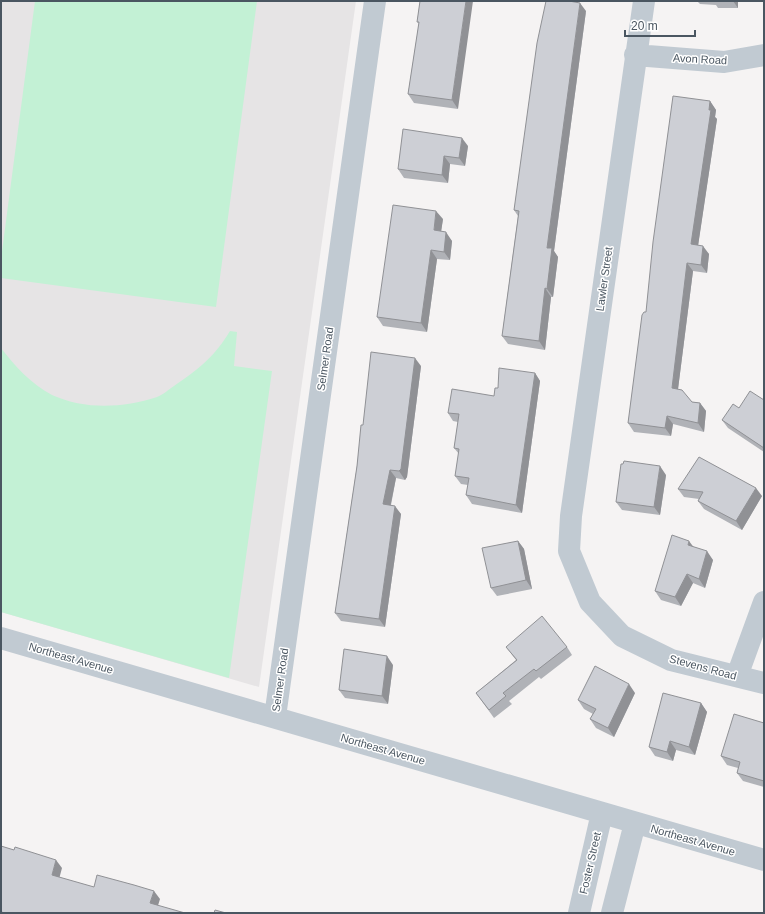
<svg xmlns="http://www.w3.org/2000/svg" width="765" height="914" font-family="Helvetica,sans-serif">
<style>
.education{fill:#e6e4e5}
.green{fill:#c3f1d5}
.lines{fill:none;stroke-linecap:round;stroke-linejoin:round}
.street{stroke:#c1cad2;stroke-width:22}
.wall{fill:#b0b2b7}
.shaded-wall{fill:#909195}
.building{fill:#cdcfd5;stroke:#909195}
.labels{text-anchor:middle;stroke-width:3;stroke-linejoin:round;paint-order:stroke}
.street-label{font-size:11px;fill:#4a5661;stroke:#fff}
</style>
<rect width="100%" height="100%" fill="#f5f3f3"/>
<path class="education" d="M 1,1 L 356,1 L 259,687 L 1,612 Z"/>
<path class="green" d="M 35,1 L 257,1 L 216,307 L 1,278 L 1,259 Z
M 230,331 L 237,332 L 234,366 L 272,371 L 229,678 L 1,612 L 1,348 C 15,366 31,384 52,395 C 85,410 123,408 157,397 C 163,395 169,389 174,386 C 199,369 215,356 230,331 Z"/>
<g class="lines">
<path class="street" d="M 644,1 L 571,516 L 569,551 L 590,602 L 622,636 L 671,660 L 764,683
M 635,55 L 724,62 L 764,55
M 1,638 L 764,860
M 737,676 L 764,602
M 275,717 L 375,1
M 579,913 L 602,813
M 612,913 L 635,823"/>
</g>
<path class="wall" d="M 420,1 L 458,109 L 414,103 L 408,94 L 419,23 L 417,22 Z
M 697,1 L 738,1 L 738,8 L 718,8 L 716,5 L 700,4 Z
M 586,11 L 554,251 L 558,257 L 553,297 L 551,297 L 545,350 L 508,344 L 502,336 L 518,216 L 514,210 Z
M 710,101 L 716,110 L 715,117 L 717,119 L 698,245 L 709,254 L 707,273 L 693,271 L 678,389 L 692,402 L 700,403 L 706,411 L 704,432 L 673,424 L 671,436 L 634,432 L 628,423 L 646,312 Z
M 468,146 L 465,166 L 450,164 L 448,183 L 404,178 L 398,169 Z
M 443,219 L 441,231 L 452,241 L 450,260 L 437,259 L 427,332 L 383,326 L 377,317 Z
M 421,366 L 407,477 L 405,480 L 396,478 L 391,505 L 401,514 L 385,627 L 341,621 L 335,613 L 363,425 Z
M 535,373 L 540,381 L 522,513 L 472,504 L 466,495 L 468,485 L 461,484 L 455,476 L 459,454 L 454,448 L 458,422 L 453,421 L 448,413 L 494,396 L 498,388 Z
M 764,400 L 764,452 L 728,428 L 722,420 L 739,408 Z
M 666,475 L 660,515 L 622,510 L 616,502 Z
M 678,489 L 762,496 L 742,530 L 704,509 L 698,501 L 699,499 L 684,497 Z
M 518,541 L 524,549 L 532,589 L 497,596 L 491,588 Z
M 694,547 L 713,560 L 705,588 L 693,583 L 681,606 L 661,600 L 655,591 Z
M 506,647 L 567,647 L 572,655 L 541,679 L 539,677 L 509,701 L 512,704 L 494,718 L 476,693 L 516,660 Z
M 393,665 L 388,704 L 345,698 L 339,690 Z
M 635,693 L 614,737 L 596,728 L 590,719 L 593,714 L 584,709 L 578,700 Z
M 701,703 L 707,712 L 695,755 L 676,750 L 673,761 L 655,756 L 649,747 Z
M 764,723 L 764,787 L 743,781 L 737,773 L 738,768 L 727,765 L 721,756 Z"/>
<path class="shaded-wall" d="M 466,1 L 473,1 L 458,109 L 452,100 Z
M 733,1 L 738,1 L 738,8 Z
M 580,3 L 586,11 L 554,251 L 558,257 L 553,297 L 547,289 L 547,248 Z
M 710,101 L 716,110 L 715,117 L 717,119 L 697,253 L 691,244 Z
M 462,138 L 468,146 L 465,166 L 459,158 Z
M 444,156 L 450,164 L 448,183 L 442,175 Z
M 436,211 L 443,219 L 440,239 L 434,230 Z
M 446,232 L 452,241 L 450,260 L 444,252 Z
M 703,246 L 709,254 L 707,273 L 701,265 Z
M 431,250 L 437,259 L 427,332 L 421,323 Z
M 687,263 L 693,271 L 677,397 L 672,388 Z
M 545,288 L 551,297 L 545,350 L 539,341 Z
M 415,358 L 421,366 L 407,477 L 405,480 L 399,471 Z
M 535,373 L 540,381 L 522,513 L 516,505 Z
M 700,403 L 706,411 L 704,432 L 698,423 Z
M 667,416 L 673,424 L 671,436 L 665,428 Z
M 660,466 L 666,475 L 660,515 L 654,507 Z
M 390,470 L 396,478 L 389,513 L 383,504 Z
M 756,488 L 762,496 L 742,530 L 736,521 Z
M 395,506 L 401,514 L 385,627 L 379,619 Z
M 518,541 L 524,549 L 532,589 L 526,580 Z
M 689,541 L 695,549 L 688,545 Z
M 707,551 L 713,560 L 705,588 L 699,579 Z
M 687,574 L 693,583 L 681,606 L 675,597 Z
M 387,656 L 393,665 L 388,704 L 382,696 Z
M 629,684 L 635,693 L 614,737 L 608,728 Z
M 701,703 L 707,712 L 695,755 L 689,747 Z
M 670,741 L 676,750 L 673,761 L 667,752 Z
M 56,860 L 62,868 L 58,883 L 52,875 Z
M 154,891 L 160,899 L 156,912 L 150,903 Z"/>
<path class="building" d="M 420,1 L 466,1 L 452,100 L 408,94 L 419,22 L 417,22 Z
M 546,1 L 569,1 L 580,3 L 547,248 L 552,248 L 547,289 L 545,288 L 539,341 L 502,336 L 519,211 L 514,210 L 537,43 Z
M 673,96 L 710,101 L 709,110 L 711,110 L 691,244 L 703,246 L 701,265 L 687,263 L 672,388 L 682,390 L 692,402 L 700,403 L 698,423 L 667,416 L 665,428 L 628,423 L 642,315 L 644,312 L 646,312 L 653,242 Z
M 403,129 L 462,138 L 459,158 L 444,156 L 442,175 L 398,169 Z
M 393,205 L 436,211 L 434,230 L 446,232 L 444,252 L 431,250 L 421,323 L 377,317 Z
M 371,352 L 415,358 L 401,469 L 399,471 L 390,470 L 383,504 L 395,506 L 379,619 L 335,613 L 357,466 L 361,425 L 363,425 Z
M 499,368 L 535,373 L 516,505 L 466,495 L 469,478 L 455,476 L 459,449 L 454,448 L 459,414 L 448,413 L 452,389 L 494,396 L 495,388 L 498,388 Z
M 750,391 L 764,400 L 764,448 L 722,420 L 733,404 L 739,408 Z
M 699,457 L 756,488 L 736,521 L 698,501 L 703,492 L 678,489 Z
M 624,461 L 660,466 L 654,507 L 616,502 L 621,464 L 623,464 Z
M 672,535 L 689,541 L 688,545 L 707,551 L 699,579 L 687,574 L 675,597 L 655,591 Z
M 518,541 L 526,580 L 491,588 L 482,548 Z
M 542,616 L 567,647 L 536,671 L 534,669 L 503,693 L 506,696 L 489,710 L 476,693 L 517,660 L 506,647 Z
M 344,649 L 387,656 L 382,696 L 339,690 Z
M 595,666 L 629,684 L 608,728 L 590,719 L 596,709 L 578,700 Z
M 663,693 L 701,703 L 689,747 L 670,741 L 667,752 L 649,747 Z
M 734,714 L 764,723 L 764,781 L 737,773 L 740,762 L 721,756 Z
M 1,846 L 14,850 L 15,847 L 56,860 L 52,875 L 94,887 L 97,875 L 134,885 L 154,891 L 150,903 L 185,913 L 6,913 L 1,912 Z
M 215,910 L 226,913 L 214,913 Z"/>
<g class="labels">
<g class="street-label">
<text transform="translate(700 59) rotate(3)" y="4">Avon Road</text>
<text transform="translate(604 279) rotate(-82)" y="4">Lawler Street</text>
<text transform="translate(325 359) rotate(-82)" y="4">Selmer Road</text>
<text transform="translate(71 658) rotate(16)" y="4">Northeast Avenue</text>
<text transform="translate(703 667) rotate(15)" y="4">Stevens Road</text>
<text transform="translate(280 680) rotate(-82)" y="4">Selmer Road</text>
<text transform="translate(383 749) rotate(16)" y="4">Northeast Avenue</text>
<text transform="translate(693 840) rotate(16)" y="4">Northeast Avenue</text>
<text transform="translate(590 863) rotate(-77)" y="4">Foster Street</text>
</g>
</g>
<rect width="765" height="914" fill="none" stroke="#4a5661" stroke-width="4"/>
<path d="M625 30v6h70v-6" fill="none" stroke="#4a5661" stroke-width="2"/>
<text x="631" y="30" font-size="12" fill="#4a5661" stroke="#ffffff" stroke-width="3" paint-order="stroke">20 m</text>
</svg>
